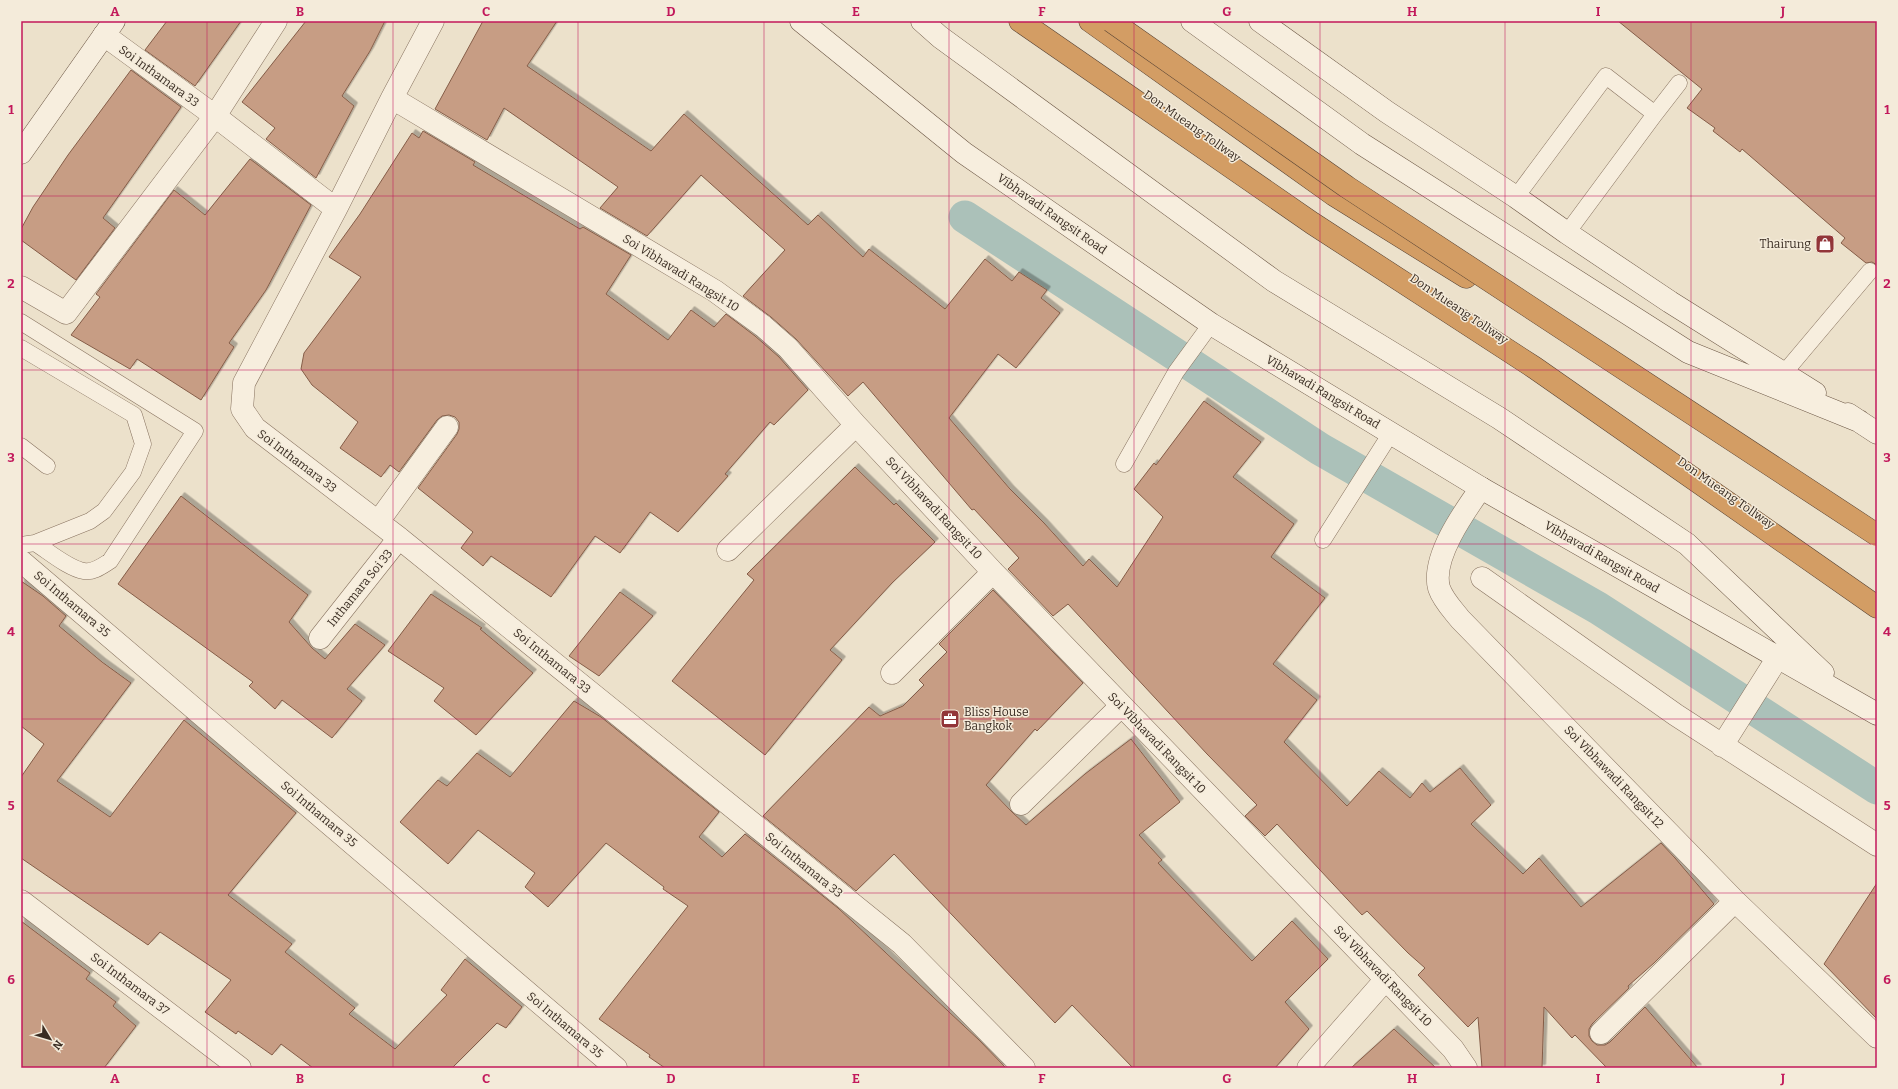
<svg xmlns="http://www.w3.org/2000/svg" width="1898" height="1089" font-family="Bitter,serif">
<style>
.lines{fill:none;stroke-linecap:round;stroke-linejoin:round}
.canal{stroke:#abc1b9;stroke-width:33}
.building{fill:#c79d84;stroke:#855d48;filter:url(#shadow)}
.lane-casing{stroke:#887360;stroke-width:17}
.street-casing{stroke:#887360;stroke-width:23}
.secondary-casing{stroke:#6a5543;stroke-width:23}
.highway-casing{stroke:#564234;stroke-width:23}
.lane{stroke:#f7eede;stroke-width:16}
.street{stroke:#f7eede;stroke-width:22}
.secondary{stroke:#f7eede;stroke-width:22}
.highway{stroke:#d39d64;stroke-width:22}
.highway-bridge-casing{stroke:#564234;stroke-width:23;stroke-linecap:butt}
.highway-bridge{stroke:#d39d64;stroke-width:22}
.grid{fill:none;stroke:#c2185b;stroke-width:1;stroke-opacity:0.55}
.labels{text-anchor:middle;stroke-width:3;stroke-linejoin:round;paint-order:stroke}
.street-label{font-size:12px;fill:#392c22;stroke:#f4ebda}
.poi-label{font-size:12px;fill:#392c22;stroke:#f4ebda;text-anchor:end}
.neatline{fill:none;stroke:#c2185b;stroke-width:1.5}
.grid-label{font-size:13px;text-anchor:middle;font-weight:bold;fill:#c2185b}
</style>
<defs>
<filter id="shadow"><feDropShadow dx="3.5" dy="-3.5" stdDeviation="0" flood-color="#0004"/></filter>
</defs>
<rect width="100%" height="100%" fill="#ece1cb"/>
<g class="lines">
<path class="canal" d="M 965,217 L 1320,449 L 1598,608 L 1877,788"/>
</g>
<path class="building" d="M 167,21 L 241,21 L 195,86 L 145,50 Z
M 306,21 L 385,21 L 370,51 L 342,96 L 354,106 L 316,178 L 266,139 L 275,128 L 242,102 Z
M 483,21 L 557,21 L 527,66 L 651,151 L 684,114 L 808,225 L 818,215 L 863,257 L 869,249 L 945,309 L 985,259 L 1012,281 L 1019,272 L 1047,290 L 1041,298 L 1060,313 L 1016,368 L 998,354 L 949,418 L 1010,489 L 1044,523 L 1083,566 L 1089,559 L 1117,587 L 1163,517 L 1134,489 L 1154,463 L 1156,465 L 1204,401 L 1261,442 L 1233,477 L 1294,524 L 1271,557 L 1325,598 L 1273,664 L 1317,700 L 1284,742 L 1347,806 L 1379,771 L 1410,798 L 1422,783 L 1430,792 L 1460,768 L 1491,805 L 1471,824 L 1523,874 L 1539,858 L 1581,907 L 1661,843 L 1675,858 L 1714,904 L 1654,963 L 1628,986 L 1629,988 L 1592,1024 L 1589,1029 L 1589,1036 L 1592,1041 L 1597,1045 L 1605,1045 L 1610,1042 L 1645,1007 L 1698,1068 L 1607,1068 L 1575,1035 L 1572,1038 L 1544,1007 L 1542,1068 L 1482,1068 L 1478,1017 L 1468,1027 L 1418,975 L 1425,968 L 1408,953 L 1367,911 L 1362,915 L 1277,824 L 1265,836 L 1245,816 L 1257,805 L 1207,754 L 1068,604 L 1053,616 L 1008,569 L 1019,558 L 974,509 L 972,510 L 863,382 L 848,396 L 796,339 L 771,317 L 743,296 L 785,250 L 701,175 L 647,236 L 600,208 L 618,187 L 504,108 L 487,140 L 435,109 Z
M 1618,21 L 1877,21 L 1877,265 L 1872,262 L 1866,263 L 1841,243 L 1845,238 L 1742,149 L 1740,152 L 1713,131 L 1715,128 L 1687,108 L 1702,89 Z
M 131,70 L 181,107 L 103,218 L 115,228 L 76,280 L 21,240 L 21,229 L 33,207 L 68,155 Z
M 423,131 L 475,162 L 473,165 L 580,229 L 583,227 L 631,255 L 606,294 L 668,340 L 691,310 L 714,327 L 726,314 L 755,336 L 779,357 L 808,390 L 774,425 L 770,422 L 725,474 L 728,476 L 678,532 L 650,512 L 620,553 L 595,536 L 551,597 L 491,556 L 483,566 L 461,548 L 473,532 L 418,488 L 457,434 L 459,429 L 459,422 L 455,417 L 449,415 L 442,416 L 437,420 L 399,472 L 390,465 L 381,477 L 340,448 L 358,422 L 312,385 L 301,369 L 304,353 L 361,277 L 329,257 L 360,214 L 412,133 L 419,138 Z
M 250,159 L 311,205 L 266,290 L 229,343 L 234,347 L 201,400 L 137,359 L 130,369 L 71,335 L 100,297 L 96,294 L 174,190 L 205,215 Z
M 855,467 L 894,505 L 896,503 L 935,542 L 892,583 L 830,650 L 842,660 L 765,755 L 672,681 L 754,580 L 747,574 Z
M 181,496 L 308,595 L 289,622 L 312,648 L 325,659 L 355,624 L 385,645 L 347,689 L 362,701 L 332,738 L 282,700 L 275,709 L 249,686 L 253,682 L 118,584 Z
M 21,581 L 43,596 L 66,616 L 59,626 L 102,662 L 131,683 L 57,781 L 110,817 L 184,720 L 296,813 L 228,895 L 292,944 L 285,952 L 355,1008 L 349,1014 L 395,1049 L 447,995 L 441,990 L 465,959 L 522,1007 L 506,1028 L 497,1023 L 452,1068 L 313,1068 L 281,1044 L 272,1055 L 238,1031 L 236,1034 L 205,1012 L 231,980 L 160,932 L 148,945 L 21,858 L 21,777 L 44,744 L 21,726 Z
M 993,590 L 1083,683 L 1037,731 L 1035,729 L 986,785 L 1012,812 L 1026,825 L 1085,774 L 1131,739 L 1180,802 L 1139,835 L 1162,860 L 1158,863 L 1252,961 L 1292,921 L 1328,959 L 1285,1002 L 1309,1029 L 1275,1068 L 1133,1068 L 1072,1005 L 1055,1023 L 894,854 L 856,891 L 763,816 L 869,707 L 880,716 L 903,706 L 924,685 L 919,680 L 947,652 L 939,644 Z
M 620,592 L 653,616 L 599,676 L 569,656 Z
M 431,594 L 482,628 L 480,629 L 533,673 L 476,735 L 434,701 L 444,688 L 388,651 Z
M 574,701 L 601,717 L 719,812 L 699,837 L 722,857 L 745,834 L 838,908 L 979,1040 L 1006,1068 L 665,1068 L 649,1057 L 650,1055 L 599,1019 L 688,906 L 663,889 L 664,887 L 606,843 L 548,907 L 525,887 L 535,873 L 478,830 L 448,864 L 400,822 L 438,780 L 447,786 L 477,753 L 510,777 Z
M 1877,883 L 1877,1019 L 1824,964 Z
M 21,921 L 90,973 L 86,979 L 116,1002 L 113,1006 L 136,1026 L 104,1068 L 21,1068 Z
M 1394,1029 L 1436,1068 L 1351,1068 Z"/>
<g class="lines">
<defs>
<path id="lane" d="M 1655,114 L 1679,83
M 1516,197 L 1606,76 L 1655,114 L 1567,233
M 21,322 L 195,431 L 110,561 C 102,566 93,573 84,571 C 69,569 48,551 35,543
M 21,348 L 134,415 L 143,444 L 133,472 L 104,511 L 90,521 L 35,543 L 21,545
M 1784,373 L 1870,271
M 21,446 L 47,466
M 1124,464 L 1176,372 L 1211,324
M 1323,540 L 1391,433"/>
<path id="street" d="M 433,21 L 392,98 L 715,291 L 763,326 L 788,348 L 856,425 L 993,572 L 1453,1049 L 1466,1068
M 104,35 L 215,116 L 336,209
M 392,98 L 336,209 L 244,383 L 242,409 L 255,428 L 399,538 L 902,944 L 1024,1068
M 21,287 L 66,313 L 215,116 L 276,21
M 1481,488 C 1464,512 1431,558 1439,588 C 1443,600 1453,610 1460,619 L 1735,901 L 1877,1037
M 378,522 L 447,427
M 728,550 L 856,425
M 21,561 L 616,1068
M 1482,578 L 1676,715 L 1877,845
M 320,638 L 399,538
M 892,673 L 993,572
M 1722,746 L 1778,657
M 1021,804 L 1121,706
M 21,901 L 240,1068
M 1601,1033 L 1735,901
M 1308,1068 L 1386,979"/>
<path id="secondary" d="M 801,21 L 964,153 L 1211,324 L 1481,488 L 1877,714
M 922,21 L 940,37 L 1274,281 L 1499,418 L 1687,544 L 1823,673
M 1192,21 L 1362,144 L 1688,352 L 1859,421
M 1260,21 L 1387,112 L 1516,197 L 1567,233 L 1670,302 L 1815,393
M 21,153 L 114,21
M 1848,414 L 1877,433"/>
<path id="highway" d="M 1020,21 L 1312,223 L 1535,368 L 1877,607
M 1090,21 L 1334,195 L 1466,277"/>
</defs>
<use href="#lane" class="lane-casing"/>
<use href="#street" class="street-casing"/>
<use href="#secondary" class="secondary-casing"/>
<use href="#highway" class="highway-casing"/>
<use href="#lane" class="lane"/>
<use href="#street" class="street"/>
<use href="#secondary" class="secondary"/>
<use href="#highway" class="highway"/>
<defs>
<path id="highway-bridge" d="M 1111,21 L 1347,187 L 1877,535"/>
</defs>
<use href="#highway-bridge" class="highway-bridge-casing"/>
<use href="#highway-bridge" class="highway-bridge"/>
</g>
<path class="grid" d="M 207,21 L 207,1068M 393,21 L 393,1068M 578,21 L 578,1068M 764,21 L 764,1068M 949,21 L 949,1068M 1134,21 L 1134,1068M 1320,21 L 1320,1068M 1505,21 L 1505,1068M 1691,21 L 1691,1068M 21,196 L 1877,196M 21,370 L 1877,370M 21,544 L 1877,544M 21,719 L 1877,719M 21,893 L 1877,893"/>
<defs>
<symbol id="shop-square" viewBox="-11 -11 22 22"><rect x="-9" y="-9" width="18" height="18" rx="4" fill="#923539" stroke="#f4ebda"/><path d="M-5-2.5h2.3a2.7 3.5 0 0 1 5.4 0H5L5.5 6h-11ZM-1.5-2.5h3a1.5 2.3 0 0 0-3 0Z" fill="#fff"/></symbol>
<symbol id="office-square" viewBox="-11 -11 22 22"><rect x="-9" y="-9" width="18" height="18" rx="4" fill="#923539" stroke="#f4ebda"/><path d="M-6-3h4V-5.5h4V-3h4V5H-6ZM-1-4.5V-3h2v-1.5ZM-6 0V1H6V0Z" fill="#fff"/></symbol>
</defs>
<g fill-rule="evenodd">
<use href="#shop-square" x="1814" y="233" width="22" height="22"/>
<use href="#office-square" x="939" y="708" width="22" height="22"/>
</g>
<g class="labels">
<g class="street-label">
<text transform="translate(159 76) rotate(36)" y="4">Soi Inthamara 33</text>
<text transform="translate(1192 126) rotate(35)" y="4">Don Mueang Tollway</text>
<text transform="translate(1052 214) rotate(35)" y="4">Vibhavadi Rangsit Road</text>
<text transform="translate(681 273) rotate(32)" y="4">Soi Vibhavadi Rangsit 10</text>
<text transform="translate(1459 309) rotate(34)" y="4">Don Mueang Tollway</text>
<text transform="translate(1323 392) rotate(31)" y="4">Vibhavadi Rangsit Road</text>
<text transform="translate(297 461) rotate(37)" y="4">Soi Inthamara 33</text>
<text transform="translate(1726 493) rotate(35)" y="4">Don Mueang Tollway</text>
<text transform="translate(934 508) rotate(47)" y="4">Soi Vibhavadi Rangsit 10</text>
<text transform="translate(1602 557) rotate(30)" y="4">Vibhavadi Rangsit Road</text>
<text transform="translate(360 588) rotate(-51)" y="4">Inthamara Soi 33</text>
<text transform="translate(72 604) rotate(40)" y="4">Soi Inthamara 35</text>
<text transform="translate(552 661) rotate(39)" y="4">Soi Inthamara 33</text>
<text transform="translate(1157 743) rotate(46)" y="4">Soi Vibhavadi Rangsit 10</text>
<text transform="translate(1614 777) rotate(46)" y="4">Soi Vibhawadi Rangsit 12</text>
<text transform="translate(319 814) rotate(40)" y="4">Soi Inthamara 35</text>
<text transform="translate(804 865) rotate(39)" y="4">Soi Inthamara 33</text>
<text transform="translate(1383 976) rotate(46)" y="4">Soi Vibhavadi Rangsit 10</text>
<text transform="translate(130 984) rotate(37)" y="4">Soi Inthamara 37</text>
<text transform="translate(565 1025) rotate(40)" y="4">Soi Inthamara 35</text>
</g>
<g class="poi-label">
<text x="1811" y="248">Thairung</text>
<text x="964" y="716" text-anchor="start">Bliss House<tspan x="964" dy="14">Bangkok</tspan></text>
</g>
</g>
<rect width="1898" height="1089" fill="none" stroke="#f4ebda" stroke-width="44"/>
<g transform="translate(50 1039) rotate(128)" stroke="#f4ebda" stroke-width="3" paint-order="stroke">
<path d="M0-3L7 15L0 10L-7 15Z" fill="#392c22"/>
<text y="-6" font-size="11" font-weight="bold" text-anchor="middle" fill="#392c22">N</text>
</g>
<rect x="22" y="22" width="1854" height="1045" class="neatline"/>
<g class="grid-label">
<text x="115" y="16">A</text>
<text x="300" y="16">B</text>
<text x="486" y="16">C</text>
<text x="671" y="16">D</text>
<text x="856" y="16">E</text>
<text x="1042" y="16">F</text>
<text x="1227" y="16">G</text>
<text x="1412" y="16">H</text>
<text x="1598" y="16">I</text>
<text x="1783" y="16">J</text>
<text x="11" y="114">1</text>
<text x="1887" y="114">1</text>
<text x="11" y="288">2</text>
<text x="1887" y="288">2</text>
<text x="11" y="462">3</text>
<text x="1887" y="462">3</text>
<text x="11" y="636">4</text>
<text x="1887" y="636">4</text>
<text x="11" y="810">5</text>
<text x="1887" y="810">5</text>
<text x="11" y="984">6</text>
<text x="1887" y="984">6</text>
<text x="115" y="1083">A</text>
<text x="300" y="1083">B</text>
<text x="486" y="1083">C</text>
<text x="671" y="1083">D</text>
<text x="856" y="1083">E</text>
<text x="1042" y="1083">F</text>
<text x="1227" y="1083">G</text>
<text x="1412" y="1083">H</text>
<text x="1598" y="1083">I</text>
<text x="1783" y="1083">J</text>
</g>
</svg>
